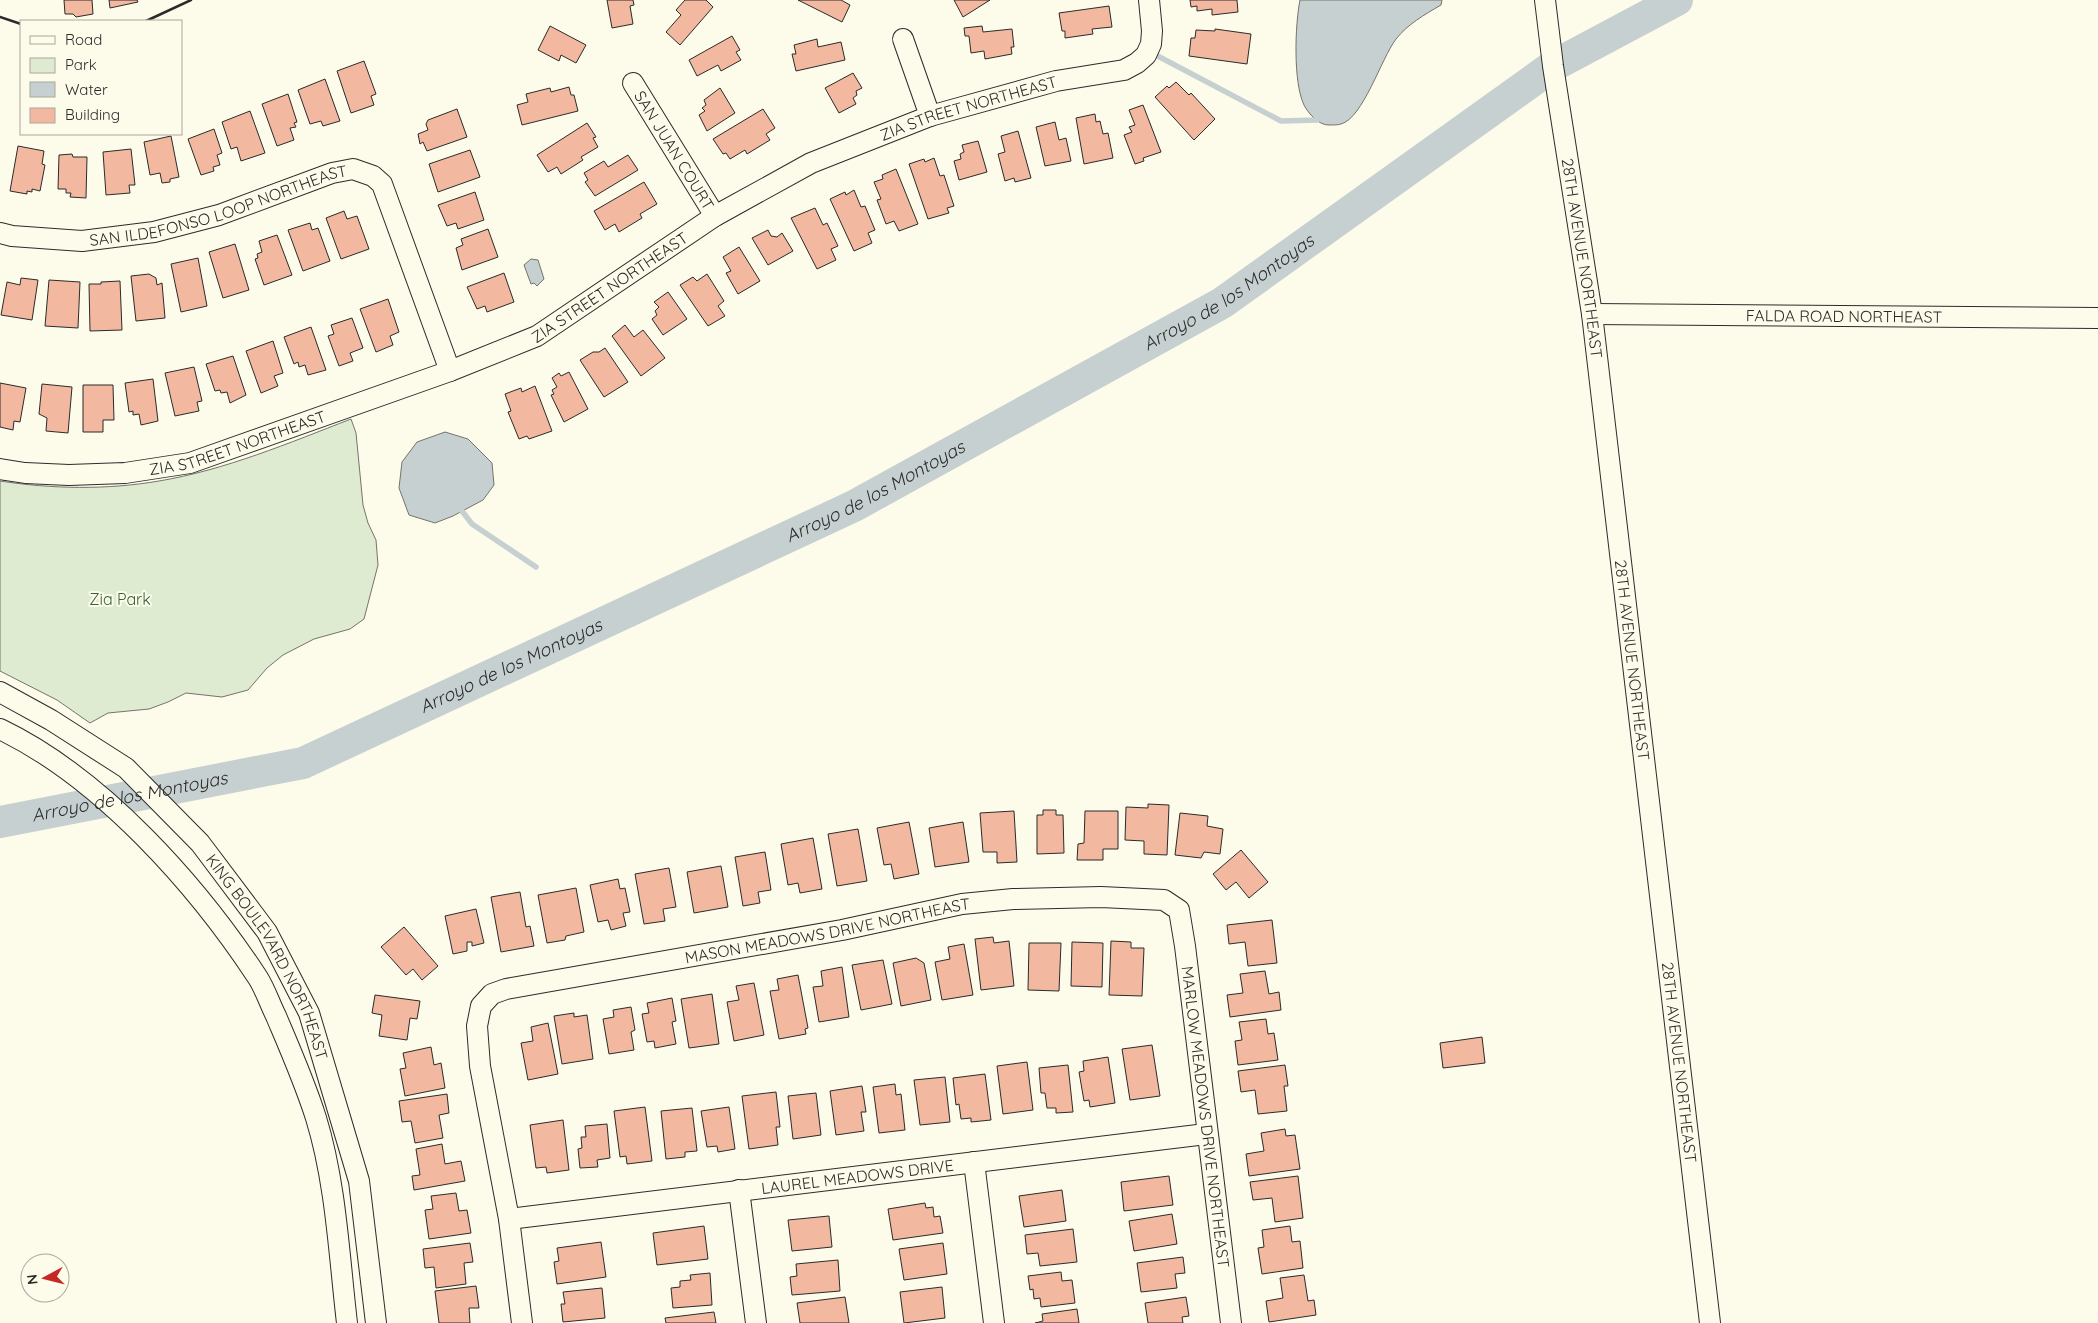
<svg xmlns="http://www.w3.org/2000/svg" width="2098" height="1323" font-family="Quicksand,sans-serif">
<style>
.green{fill:#deebd1;stroke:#74746e}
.water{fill:#c7d0d0;stroke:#74746e}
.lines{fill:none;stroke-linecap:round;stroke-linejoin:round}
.stream{stroke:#c7d0d0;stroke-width:5.5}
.river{stroke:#c7d0d0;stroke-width:32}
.building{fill:#f2b8a0;stroke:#2b2b2b}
.minor-casing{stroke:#2b2b2b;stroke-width:22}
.minor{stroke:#fdfbea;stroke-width:20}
.wall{stroke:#2b2b2b;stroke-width:2.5}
.labels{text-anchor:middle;stroke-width:4;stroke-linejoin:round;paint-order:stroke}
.street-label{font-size:16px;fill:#2b2b2b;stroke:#fdfbea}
.park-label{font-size:16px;fill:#34623c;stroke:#fdfbea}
.water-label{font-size:18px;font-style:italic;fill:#2b2b2b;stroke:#fdfbea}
</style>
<rect width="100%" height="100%" fill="#fdfbea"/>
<path class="green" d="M 351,419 L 356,433 L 363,505 L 368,523 L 376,540 L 378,565 L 364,619 L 350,629 L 314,639 L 283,655 L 267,668 L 248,690 L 222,697 L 186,693 L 168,702 L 149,709 L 108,713 L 90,723 L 57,700 L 0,671 L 0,481 C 52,489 107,490 159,481 C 225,470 289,443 351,419 Z"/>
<path class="water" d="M 1300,0 L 1442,0 L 1441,5 C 1424,15 1408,24 1396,39 C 1381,59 1363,118 1341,124 C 1338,125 1333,125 1330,125 C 1319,126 1308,113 1304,105 C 1293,82 1295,25 1300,0 Z
M 531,259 L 538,260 L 544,279 L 537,286 L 534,283 L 531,284 L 524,265 Z
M 445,432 L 468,439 L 492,463 L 494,485 L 483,500 L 453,516 L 435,523 L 409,515 L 399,488 L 402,462 L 417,442 Z"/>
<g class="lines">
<path class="stream" d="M 1152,53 L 1281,121 L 1317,120
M 462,511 L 472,524 L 536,567"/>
<path class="river" id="s1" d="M 0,822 L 303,763 L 854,506 L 1222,303 L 1553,66 L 1677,0"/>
</g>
<path class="building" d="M 64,0 L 92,0 L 93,14 L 76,17 L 73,14 L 65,14 Z
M 109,0 L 137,0 L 138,2 L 110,8 Z
M 607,0 L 633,0 L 634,5 L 630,6 L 633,24 L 612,28 Z
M 685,0 L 706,0 L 713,7 L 680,45 L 666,32 L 681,15 L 676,10 Z
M 798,0 L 841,0 L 850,5 L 842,22 Z
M 954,0 L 990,0 L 963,17 Z
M 1190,0 L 1237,0 L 1238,12 L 1212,15 L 1212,9 L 1197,11 L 1197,6 L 1191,7 Z
M 1109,6 L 1112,27 L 1092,29 L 1093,34 L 1065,38 L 1065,31 L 1062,31 L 1059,13 Z
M 550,26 L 586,45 L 576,63 L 561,55 L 559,61 L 538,50 Z
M 982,26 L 983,32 L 1012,29 L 1014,47 L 1011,47 L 1012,54 L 985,59 L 984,51 L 971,53 L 969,36 L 965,36 L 964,28 Z
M 1215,29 L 1251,34 L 1247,64 L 1189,56 L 1191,38 L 1195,38 L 1196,30 L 1215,31 Z
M 732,36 L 740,50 L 736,52 L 741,60 L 721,71 L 718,65 L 697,76 L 689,60 Z
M 817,39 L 818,47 L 841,42 L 845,60 L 796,71 L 792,54 L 796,54 L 794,45 Z
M 364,61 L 376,94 L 371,96 L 374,105 L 351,113 L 337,71 Z
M 853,73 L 862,88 L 856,91 L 857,95 L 853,98 L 856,104 L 839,113 L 825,88 Z
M 325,79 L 340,121 L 323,126 L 321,121 L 310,124 L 298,90 Z
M 1176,82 L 1189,95 L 1191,93 L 1215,119 L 1194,140 L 1155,97 L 1167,86 L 1169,88 Z
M 569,87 L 571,95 L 574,95 L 578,111 L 522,125 L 517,105 L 528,102 L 526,94 L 550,88 L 551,92 Z
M 720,88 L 735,113 L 707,131 L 699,115 L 705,111 L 702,108 L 706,105 L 704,100 Z
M 288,94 L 297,122 L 294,123 L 296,127 L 290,128 L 294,140 L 277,146 L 262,104 Z
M 1143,105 L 1161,152 L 1143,158 L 1144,161 L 1135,164 L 1124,135 L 1132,132 L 1129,127 L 1135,125 L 1129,110 Z
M 457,109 L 467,137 L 427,151 L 423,142 L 420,144 L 418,134 L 428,130 L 426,124 L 428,120 Z
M 763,109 L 775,128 L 766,134 L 770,140 L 747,154 L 745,150 L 730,159 L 726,153 L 723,154 L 713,139 Z
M 250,111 L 265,153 L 241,161 L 237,147 L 231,149 L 222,122 Z
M 1095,114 L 1096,122 L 1100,121 L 1103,134 L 1108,133 L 1113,158 L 1084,164 L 1076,118 Z
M 1055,122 L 1059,140 L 1066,138 L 1071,161 L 1045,166 L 1036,127 Z
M 587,123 L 596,137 L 593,138 L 598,147 L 581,157 L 583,160 L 561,174 L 557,167 L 548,172 L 537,155 Z
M 214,129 L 222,153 L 217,155 L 220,165 L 213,167 L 214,171 L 201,175 L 188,139 Z
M 1018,131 L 1031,178 L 1015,182 L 1014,178 L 1005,181 L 998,154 L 1005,152 L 1001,136 Z
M 171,136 L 179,177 L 170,179 L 170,182 L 162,183 L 160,173 L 150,175 L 144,142 Z
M 978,141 L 987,172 L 959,180 L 954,161 L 961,159 L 960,154 L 964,152 L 962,145 Z
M 18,146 L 44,151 L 42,164 L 45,165 L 40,191 L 32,189 L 32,192 L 27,191 L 27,194 L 10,191 Z
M 131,149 L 135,185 L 129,185 L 130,193 L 106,195 L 103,152 Z
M 470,150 L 480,177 L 438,192 L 429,164 Z
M 72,154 L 73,157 L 87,157 L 86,198 L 70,197 L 71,193 L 66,193 L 66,189 L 58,189 L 59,155 Z
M 628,155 L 638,170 L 595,196 L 585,182 L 588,180 L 584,173 L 604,161 L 608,167 Z
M 934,158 L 940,176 L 944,175 L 954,206 L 947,208 L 949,213 L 928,219 L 909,164 L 924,159 L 925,162 Z
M 896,169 L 918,224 L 899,231 L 894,221 L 886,224 L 877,200 L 881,199 L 874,182 L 883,179 L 882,175 Z
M 644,182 L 657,204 L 640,214 L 642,218 L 619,232 L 615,224 L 605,230 L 594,211 Z
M 854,190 L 861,207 L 865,206 L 875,230 L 868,233 L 872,243 L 854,251 L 830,199 L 845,192 L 846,195 Z
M 475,192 L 484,220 L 458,229 L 456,223 L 447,226 L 438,205 Z
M 815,208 L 823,225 L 827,223 L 838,246 L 831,249 L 836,260 L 817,269 L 791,218 Z
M 344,211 L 347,219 L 357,216 L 369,249 L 341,259 L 326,218 Z
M 310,223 L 312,230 L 318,228 L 330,261 L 303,271 L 288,230 Z
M 488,229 L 498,257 L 462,270 L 456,248 L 463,245 L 461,239 Z
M 768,230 L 771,236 L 777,237 L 782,233 L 793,251 L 768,265 L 752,238 Z
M 277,235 L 292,275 L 264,285 L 255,259 L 258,258 L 257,254 L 262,252 L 259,241 Z
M 235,244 L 249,290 L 223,298 L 209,252 Z
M 739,247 L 760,281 L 738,294 L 726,273 L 731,271 L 723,257 Z
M 198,258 L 207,306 L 181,312 L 171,264 Z
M 504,273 L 514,302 L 487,312 L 485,306 L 477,309 L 467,287 Z
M 149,274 L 156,278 L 157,285 L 162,283 L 165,318 L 136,321 L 131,276 Z
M 707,274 L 724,301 L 718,306 L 725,316 L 708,326 L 680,285 L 693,277 L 697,281 Z
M 21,278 L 38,280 L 32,320 L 1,315 L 7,282 L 20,285 Z
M 49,280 L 80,282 L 78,328 L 45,326 Z
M 120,281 L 122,330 L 90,331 L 89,284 L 101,284 L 101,282 Z
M 668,292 L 687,319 L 663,335 L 652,319 L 657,315 L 655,311 L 659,307 L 654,302 Z
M 388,299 L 399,332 L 390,336 L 393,345 L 376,352 L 360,309 Z
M 352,318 L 363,348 L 350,353 L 353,361 L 339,366 L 328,336 L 334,334 L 331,325 Z
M 625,325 L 634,337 L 643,330 L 665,358 L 641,376 L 612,336 Z
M 311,327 L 326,370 L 308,375 L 305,365 L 299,367 L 298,362 L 294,364 L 284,337 Z
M 273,341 L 283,373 L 274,376 L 278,386 L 261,393 L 246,351 Z
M 605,348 L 628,382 L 604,397 L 580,360 L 593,352 L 599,352 Z
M 233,356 L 246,395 L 230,403 L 227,392 L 221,393 L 220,390 L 215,391 L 206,364 Z
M 194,367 L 202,401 L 197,402 L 199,411 L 175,416 L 165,373 Z
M 569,372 L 588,409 L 564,422 L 551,395 L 554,394 L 552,390 L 557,387 L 552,378 L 559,373 L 561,376 Z
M 153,379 L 158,421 L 141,425 L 139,414 L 133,415 L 133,411 L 129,412 L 125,383 Z
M 0,383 L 26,388 L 20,422 L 14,421 L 13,430 L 0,427 Z
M 42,384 L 72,387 L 68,433 L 46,431 L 47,418 L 39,414 Z
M 83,385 L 113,385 L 114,420 L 103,420 L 103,432 L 83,432 Z
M 535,386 L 552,431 L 529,439 L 527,436 L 519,439 L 508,412 L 511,411 L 505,394 L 521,388 L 522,392 Z
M 1148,804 L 1169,805 L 1167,855 L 1144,854 L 1144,841 L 1125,840 L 1126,807 L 1148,808 Z
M 1043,810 L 1056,810 L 1056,815 L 1063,815 L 1064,853 L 1037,854 L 1037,815 L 1043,815 Z
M 1014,811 L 1017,862 L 997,863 L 997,852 L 983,852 L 980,813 Z
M 1085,811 L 1118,811 L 1118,849 L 1103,849 L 1103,860 L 1077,860 L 1078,844 L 1084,843 Z
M 1180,813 L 1208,816 L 1207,826 L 1223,829 L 1220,854 L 1204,852 L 1201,858 L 1175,855 Z
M 909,822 L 919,874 L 894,879 L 891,864 L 884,865 L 877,828 Z
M 963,822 L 969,862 L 935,867 L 929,828 Z
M 858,829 L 867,881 L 837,886 L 828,834 Z
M 813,838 L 822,889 L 800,893 L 798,883 L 788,885 L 781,844 Z
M 1241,850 L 1268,882 L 1249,898 L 1236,882 L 1226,890 L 1213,874 Z
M 765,852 L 771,890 L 758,892 L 760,903 L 743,906 L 735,857 Z
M 721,866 L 728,907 L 694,913 L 687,872 Z
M 669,868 L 676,907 L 663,909 L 665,921 L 644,924 L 635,874 Z
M 618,879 L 620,889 L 625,888 L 630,912 L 623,913 L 626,926 L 611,930 L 608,920 L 598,922 L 590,885 Z
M 576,888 L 584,932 L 566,936 L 565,940 L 547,943 L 538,895 Z
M 520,892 L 526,927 L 530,926 L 534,946 L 501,952 L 491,897 Z
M 476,909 L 484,943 L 472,946 L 472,942 L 467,942 L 467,951 L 453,954 L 445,916 Z
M 1272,920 L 1277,963 L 1248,966 L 1245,942 L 1229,944 L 1227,925 Z
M 404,927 L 438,966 L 422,980 L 413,969 L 406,975 L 381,947 Z
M 993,937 L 994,943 L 1009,941 L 1014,986 L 981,990 L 975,939 Z
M 1111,941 L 1131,942 L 1131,948 L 1144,948 L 1142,996 L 1109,995 Z
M 1072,942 L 1103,943 L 1102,987 L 1071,986 Z
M 1029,943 L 1061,943 L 1059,991 L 1028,990 Z
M 964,944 L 973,995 L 942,1000 L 935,962 L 950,959 L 948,947 Z
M 916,958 L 924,963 L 931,1000 L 901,1006 L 893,963 Z
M 883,960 L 892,1004 L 861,1010 L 852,965 Z
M 842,967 L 849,1017 L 819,1022 L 813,987 L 823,986 L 821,971 Z
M 1265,971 L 1269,994 L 1279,992 L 1281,1010 L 1230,1017 L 1227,995 L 1243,993 L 1240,974 Z
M 798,975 L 808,1028 L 805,1029 L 806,1034 L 779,1039 L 770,991 L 779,990 L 777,979 Z
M 754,983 L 764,1035 L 734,1041 L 727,1002 L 739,1000 L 736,986 Z
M 712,994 L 719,1044 L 689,1048 L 681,999 Z
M 375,995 L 420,1001 L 417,1019 L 410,1018 L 407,1040 L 379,1036 L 382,1015 L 372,1013 Z
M 672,998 L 676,1021 L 672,1022 L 676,1044 L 655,1048 L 654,1041 L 647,1042 L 642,1014 L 649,1013 L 647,1003 Z
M 631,1007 L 635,1030 L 631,1032 L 634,1050 L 609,1054 L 603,1019 L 614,1017 L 613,1010 Z
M 574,1013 L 574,1017 L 587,1015 L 593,1059 L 562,1064 L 554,1016 Z
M 1266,1019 L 1268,1034 L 1274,1033 L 1278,1060 L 1238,1065 L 1235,1041 L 1242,1040 L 1239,1022 Z
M 548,1023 L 558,1074 L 528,1080 L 521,1043 L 533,1041 L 531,1027 Z
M 1482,1037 L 1485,1063 L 1443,1068 L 1440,1043 Z
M 1152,1045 L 1160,1096 L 1130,1100 L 1122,1049 Z
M 431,1047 L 434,1065 L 441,1063 L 445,1088 L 405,1096 L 400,1069 L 406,1068 L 403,1053 Z
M 1108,1057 L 1115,1103 L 1090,1107 L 1089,1100 L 1084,1101 L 1079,1072 L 1084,1071 L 1083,1061 Z
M 1027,1062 L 1033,1110 L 1003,1114 L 997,1066 Z
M 1068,1065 L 1073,1112 L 1056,1113 L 1056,1108 L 1047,1108 L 1045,1093 L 1041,1093 L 1039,1068 Z
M 1285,1065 L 1288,1086 L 1284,1086 L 1287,1111 L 1258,1114 L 1255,1090 L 1241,1092 L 1238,1071 Z
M 985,1074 L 991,1120 L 971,1122 L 971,1118 L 961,1119 L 959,1104 L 956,1105 L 953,1078 Z
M 945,1077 L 950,1122 L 920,1125 L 914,1080 Z
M 895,1084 L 896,1095 L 901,1094 L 905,1130 L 879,1133 L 873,1087 Z
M 862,1086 L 866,1112 L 861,1112 L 864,1131 L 836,1135 L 830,1091 Z
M 776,1092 L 780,1127 L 776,1127 L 778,1145 L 749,1149 L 742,1096 Z
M 816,1093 L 821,1135 L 793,1139 L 788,1096 Z
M 447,1094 L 449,1113 L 439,1115 L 443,1138 L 415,1143 L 411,1121 L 402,1122 L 399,1101 Z
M 645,1107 L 652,1161 L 627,1164 L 626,1156 L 620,1157 L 614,1111 Z
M 729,1107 L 735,1149 L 718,1152 L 717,1146 L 707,1147 L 701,1111 Z
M 692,1108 L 697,1151 L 685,1152 L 685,1157 L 666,1159 L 661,1111 Z
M 563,1120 L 569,1170 L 547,1173 L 546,1167 L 536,1168 L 530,1125 Z
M 607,1124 L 610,1158 L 597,1160 L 598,1167 L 580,1168 L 578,1149 L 582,1148 L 581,1137 L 586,1137 L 585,1126 Z
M 1285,1129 L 1286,1136 L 1295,1135 L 1300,1169 L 1249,1176 L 1246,1154 L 1264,1151 L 1261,1133 Z
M 442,1144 L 445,1164 L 461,1161 L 465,1181 L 414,1190 L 412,1176 L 420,1175 L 416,1149 Z
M 1169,1176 L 1173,1205 L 1124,1211 L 1121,1182 Z
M 1298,1176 L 1303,1218 L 1275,1222 L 1272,1198 L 1253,1200 L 1250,1182 Z
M 1062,1190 L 1066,1221 L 1024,1227 L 1019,1196 Z
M 456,1193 L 459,1211 L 467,1210 L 471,1233 L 429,1239 L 425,1210 L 433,1209 L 431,1196 Z
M 925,1203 L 926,1208 L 933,1207 L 934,1217 L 940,1216 L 943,1233 L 893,1240 L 888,1209 Z
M 1172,1214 L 1177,1244 L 1134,1251 L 1129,1221 Z
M 829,1216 L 832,1247 L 792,1251 L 788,1220 Z
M 704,1226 L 708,1259 L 657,1265 L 653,1233 Z
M 1290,1226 L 1292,1242 L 1300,1241 L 1303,1268 L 1262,1274 L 1258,1248 L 1264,1247 L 1262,1230 Z
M 1073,1229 L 1077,1262 L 1040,1266 L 1038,1253 L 1027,1254 L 1025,1235 Z
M 601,1242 L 606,1277 L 557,1284 L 554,1262 L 559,1261 L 557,1248 Z
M 470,1243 L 473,1262 L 464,1263 L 466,1284 L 436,1288 L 434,1267 L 425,1268 L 423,1249 Z
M 943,1243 L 947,1274 L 904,1280 L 899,1249 Z
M 1183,1257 L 1185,1273 L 1175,1274 L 1177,1288 L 1141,1292 L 1137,1263 Z
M 838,1260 L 840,1291 L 792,1295 L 790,1277 L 797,1276 L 796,1264 Z
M 1061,1272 L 1062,1281 L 1072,1280 L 1075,1303 L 1041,1307 L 1040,1298 L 1034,1299 L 1033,1289 L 1030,1290 L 1028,1276 Z
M 710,1273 L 712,1305 L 673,1308 L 671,1288 L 680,1287 L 680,1281 L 691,1280 L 690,1275 Z
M 1304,1275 L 1308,1301 L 1314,1300 L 1316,1315 L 1269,1322 L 1266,1301 L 1283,1298 L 1280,1278 Z
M 476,1286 L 479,1308 L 469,1308 L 470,1323 L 439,1323 L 435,1291 Z
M 942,1287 L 945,1318 L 904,1323 L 900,1292 Z
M 602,1288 L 605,1318 L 563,1322 L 561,1304 L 565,1304 L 563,1292 Z
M 845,1297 L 849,1323 L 800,1323 L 797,1303 Z
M 1186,1297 L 1189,1316 L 1182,1317 L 1183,1323 L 1148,1323 L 1145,1303 Z
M 1077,1309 L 1079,1323 L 1035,1323 L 1043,1321 L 1042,1314 Z
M 714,1312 L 716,1323 L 666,1323 L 665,1318 Z"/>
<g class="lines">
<defs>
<g id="minor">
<path id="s2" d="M 1545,0 L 1553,66 L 1592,314 L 1710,1323"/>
<path d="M 903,39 L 930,116"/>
<path id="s3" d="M 633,83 L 715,216"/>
<path id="s4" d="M 0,233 L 12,236 L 82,241 L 154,232 L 219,215 L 332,173 L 353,169 L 373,176 L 382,184 L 450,371"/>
<path id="s5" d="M 1592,314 L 2098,318"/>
<path id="s6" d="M 0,469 L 25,473 L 69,475 L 125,473 L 190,463 L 450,371 L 537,336 L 715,216 L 811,163 L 930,116 L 1056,81 L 1124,70 L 1137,63 L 1146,55 L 1151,44 L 1152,31 L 1149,0"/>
<path id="s7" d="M 0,692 L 51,720 L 126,768 L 200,843 L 267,932 L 309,1013 L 359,1181 L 376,1323"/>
<path d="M 0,729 C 102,778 197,885 258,978 C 265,989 270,1004 276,1016 C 290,1049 305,1083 316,1118 C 336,1183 339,1255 347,1323"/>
<path d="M 974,1162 L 994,1323"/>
<path d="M 739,1190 L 756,1323"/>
<path id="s8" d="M 509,1219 L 1206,1134"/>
<path id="s9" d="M 522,1323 L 509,1219 L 480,1066 L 477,1026 L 481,1006 L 492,994 L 506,989 L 557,980 L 842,930 L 962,904 L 1013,899 L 1101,897 L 1164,900 L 1179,910 L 1185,946 L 1231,1323"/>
</g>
</defs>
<use href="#minor" class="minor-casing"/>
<use href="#minor" class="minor"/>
<path class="wall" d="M 0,17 L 21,24
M 146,21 L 191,0"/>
</g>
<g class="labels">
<g class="street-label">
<text dy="6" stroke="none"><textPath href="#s6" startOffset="1052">ZIA STREET NORTHEAST</textPath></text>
<text dy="6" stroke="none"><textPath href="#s3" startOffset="79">SAN JUAN COURT</textPath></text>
<text dy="6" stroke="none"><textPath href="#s4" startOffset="224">SAN ILDEFONSO LOOP NORTHEAST</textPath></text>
<text dy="6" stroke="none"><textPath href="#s2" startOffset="261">28TH AVENUE NORTHEAST</textPath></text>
<text dy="6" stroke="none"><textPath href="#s6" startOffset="648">ZIA STREET NORTHEAST</textPath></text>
<text dy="6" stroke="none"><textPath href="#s5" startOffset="252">FALDA ROAD NORTHEAST</textPath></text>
<text dy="6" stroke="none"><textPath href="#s6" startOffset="242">ZIA STREET NORTHEAST</textPath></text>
<text dy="6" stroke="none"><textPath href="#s2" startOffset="666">28TH AVENUE NORTHEAST</textPath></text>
<text dy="6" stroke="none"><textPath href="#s9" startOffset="679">MASON MEADOWS DRIVE NORTHEAST</textPath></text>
<text dy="6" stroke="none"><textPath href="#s7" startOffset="386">KING BOULEVARD NORTHEAST</textPath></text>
<text dy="6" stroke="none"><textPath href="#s2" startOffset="1071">28TH AVENUE NORTHEAST</textPath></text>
<text dy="6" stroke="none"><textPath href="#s9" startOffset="1245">MARLOW MEADOWS DRIVE NORTHEAST</textPath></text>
<text dy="6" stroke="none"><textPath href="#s8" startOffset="351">LAUREL MEADOWS DRIVE</textPath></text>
</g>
<g class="park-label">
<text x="120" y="605">Zia Park</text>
</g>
<g class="water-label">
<text dy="6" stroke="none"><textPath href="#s1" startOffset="1348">Arroyo de los Montoyas</textPath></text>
<text dy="6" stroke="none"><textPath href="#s1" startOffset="942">Arroyo de los Montoyas</textPath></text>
<text dy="6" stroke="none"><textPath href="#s1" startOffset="538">Arroyo de los Montoyas</textPath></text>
<text dy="6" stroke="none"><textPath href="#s1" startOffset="132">Arroyo de los Montoyas</textPath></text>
</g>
</g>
<rect x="20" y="20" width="162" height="115" fill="#fdfbea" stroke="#a9a89e"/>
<rect x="30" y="36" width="25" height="8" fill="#fdfbea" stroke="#a9a89e"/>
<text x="65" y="45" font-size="15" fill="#2b2b2b">Road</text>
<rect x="30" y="58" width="25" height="15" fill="#deebd1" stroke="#a9a89e"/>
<text x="65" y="70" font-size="15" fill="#2b2b2b">Park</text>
<rect x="30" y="82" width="25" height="15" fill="#c7d0d0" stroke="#a9a89e"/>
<text x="65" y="95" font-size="15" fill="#2b2b2b">Water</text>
<rect x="30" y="108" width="25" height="15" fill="#f2b8a0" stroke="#a9a89e"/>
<text x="65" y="120" font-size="15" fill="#2b2b2b">Building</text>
<g transform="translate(45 1278) rotate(263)"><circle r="24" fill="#fdfbea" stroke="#a9a89e"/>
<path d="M0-4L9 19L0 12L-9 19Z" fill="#c62828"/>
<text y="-8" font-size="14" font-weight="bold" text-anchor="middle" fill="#2b2b2b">N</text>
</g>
</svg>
